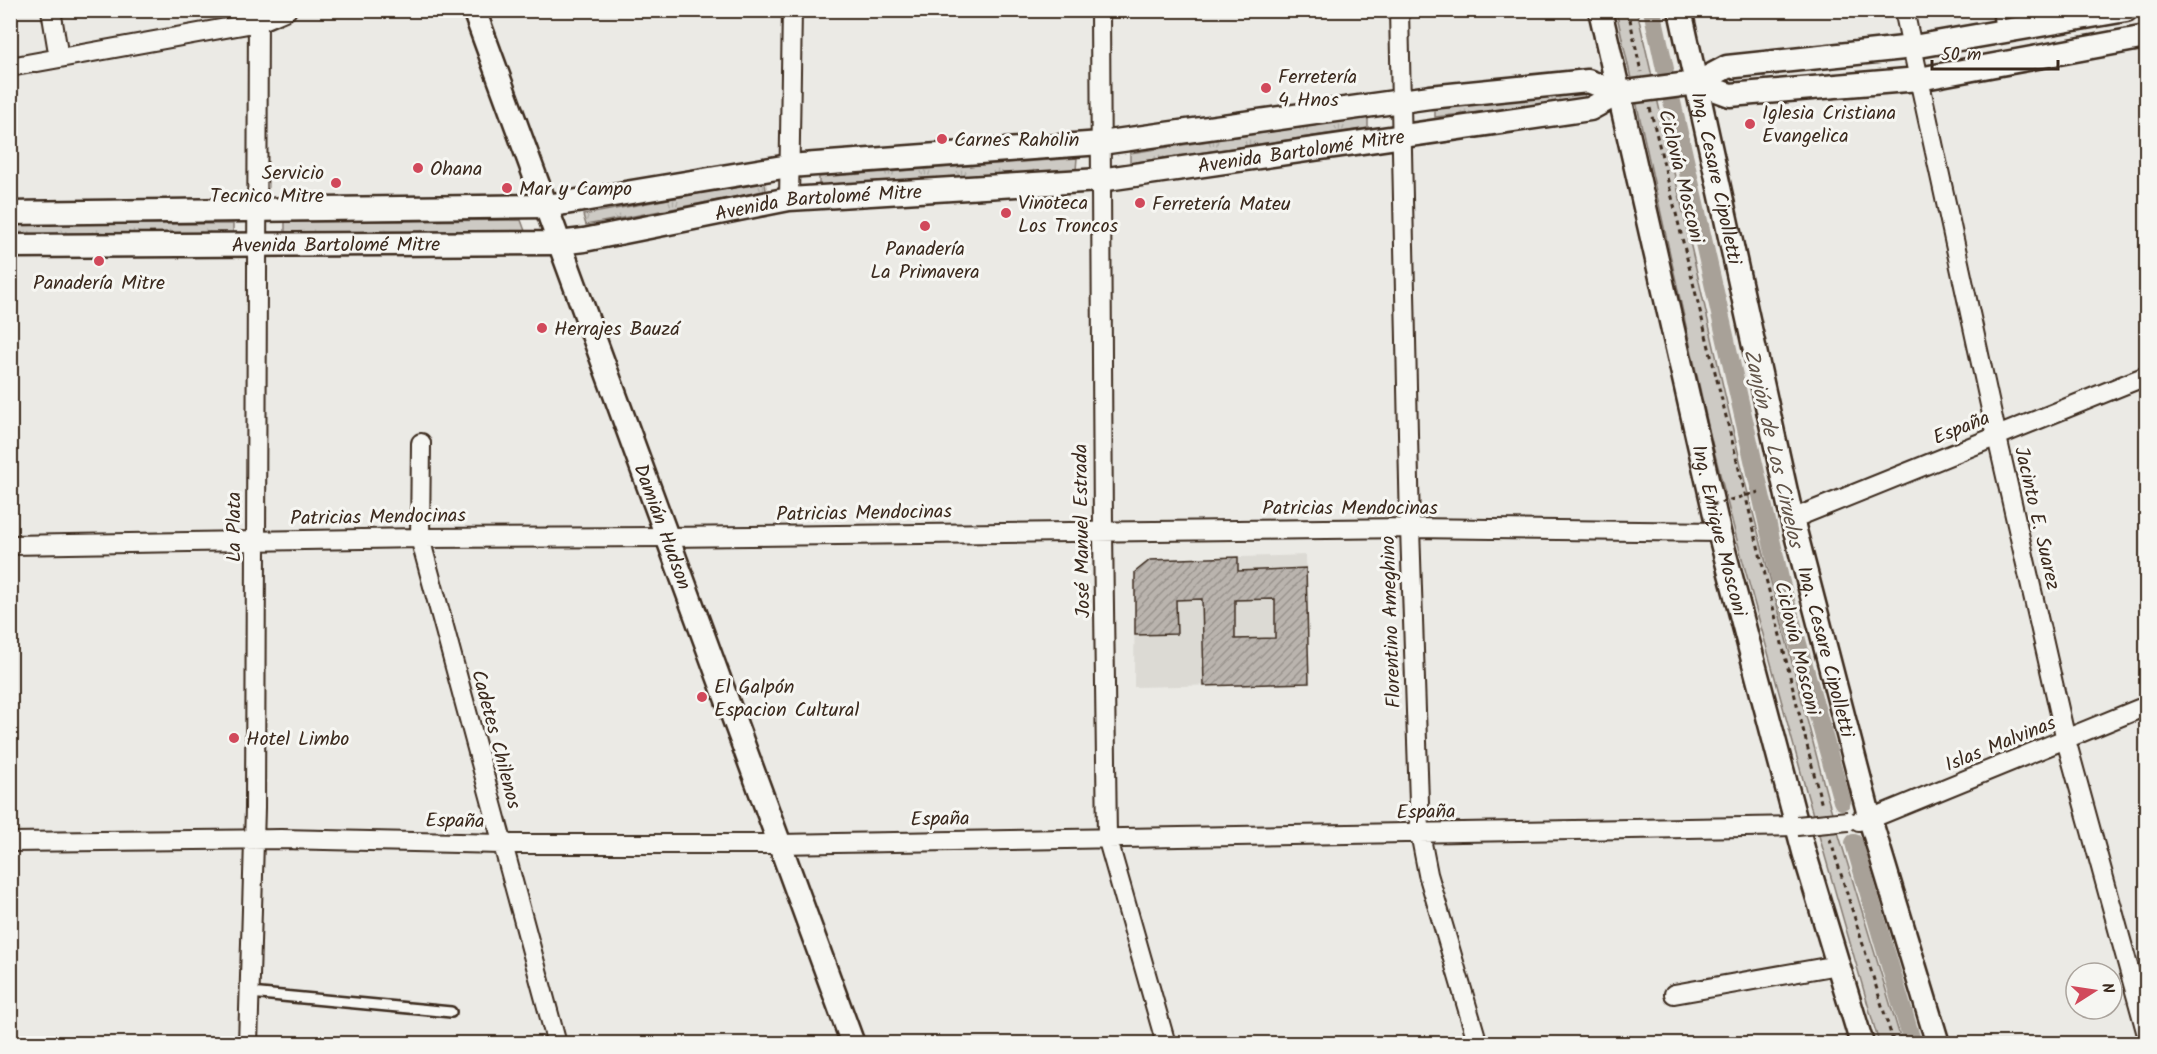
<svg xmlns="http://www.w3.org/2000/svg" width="2157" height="1054" font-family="Kalam,sans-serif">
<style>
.built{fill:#dcdad4}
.grass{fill:url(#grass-tufts);stroke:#847a71;stroke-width:1.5}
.park{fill:#cdcac4;stroke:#847a71;stroke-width:1.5}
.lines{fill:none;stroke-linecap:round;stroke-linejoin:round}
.canal{stroke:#a8a198;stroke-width:18}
.building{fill:url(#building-hatch);stroke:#3b2a1e;stroke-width:1.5;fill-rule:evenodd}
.service-casing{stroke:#3b2a1e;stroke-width:14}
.minor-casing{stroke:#3b2a1e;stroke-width:22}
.tertiary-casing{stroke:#3b2a1e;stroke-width:27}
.path{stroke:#3b2a1e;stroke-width:3;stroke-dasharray:4.5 4.5;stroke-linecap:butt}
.service{stroke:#f6f6f2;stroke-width:9}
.minor{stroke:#f6f6f2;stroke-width:18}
.tertiary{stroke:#f6f6f2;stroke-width:22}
.minor-bridge-casing{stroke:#3b2a1e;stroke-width:22;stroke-linecap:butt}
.path-bridge{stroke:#3b2a1e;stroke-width:3;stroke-dasharray:4.5 4.5;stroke-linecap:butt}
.minor-bridge{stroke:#f6f6f2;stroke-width:18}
.poi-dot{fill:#d1495b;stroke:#f6f6f2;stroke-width:2}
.labels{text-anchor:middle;stroke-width:6;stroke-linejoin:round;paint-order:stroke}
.poi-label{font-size:20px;fill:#3b2a1e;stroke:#f6f6f2;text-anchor:start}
.street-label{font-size:20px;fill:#3b2a1e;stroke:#f6f6f2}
.water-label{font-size:21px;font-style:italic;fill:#615449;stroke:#f6f6f2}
</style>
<defs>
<pattern id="grass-tufts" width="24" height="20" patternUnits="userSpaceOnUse" patternTransform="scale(1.5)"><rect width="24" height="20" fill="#cdcac4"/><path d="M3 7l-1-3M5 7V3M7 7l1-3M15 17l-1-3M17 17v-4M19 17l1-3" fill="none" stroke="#b1aea8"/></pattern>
<pattern id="building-hatch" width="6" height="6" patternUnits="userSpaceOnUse" patternTransform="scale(1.5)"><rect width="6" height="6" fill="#bab4ae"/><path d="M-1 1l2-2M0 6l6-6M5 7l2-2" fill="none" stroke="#98938d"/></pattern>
</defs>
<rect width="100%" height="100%" fill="#ebeae5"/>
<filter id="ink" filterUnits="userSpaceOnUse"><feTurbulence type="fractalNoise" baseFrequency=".0167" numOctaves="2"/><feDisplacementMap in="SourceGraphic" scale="12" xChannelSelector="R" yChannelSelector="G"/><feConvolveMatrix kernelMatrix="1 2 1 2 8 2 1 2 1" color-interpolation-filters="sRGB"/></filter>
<g filter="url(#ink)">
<path class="built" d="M 1306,555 L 1309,683 L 1134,687 L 1135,572 L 1150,560 Z"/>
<path class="grass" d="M 1584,90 L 1585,100 L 1435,117 L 1435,107 Z
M 1368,117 L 1368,128 L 1130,163 L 1130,153 Z
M 1077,158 L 1076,170 L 819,188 L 819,177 Z
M 765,181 L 766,191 L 586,225 L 583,215 Z
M 521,220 L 525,231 L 285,232 L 285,222 Z
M 10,224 L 233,224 L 233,234 L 11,236 Z"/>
<path class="park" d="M 1616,11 L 1637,11 L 1745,482 L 1827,796 L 1902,1043 L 1879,1043 L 1807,794 L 1737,540 L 1712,443 Z"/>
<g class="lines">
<path class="canal" d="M 1652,10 L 1665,69
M 1672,102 L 1781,583 L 1842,801
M 1854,843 L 1913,1044"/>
</g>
<path class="building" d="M 1238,557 L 1238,571 L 1306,568 L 1309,683 L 1204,686 L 1202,599 L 1176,600 L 1177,634 L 1135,635 L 1135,572 L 1150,560 ZM 1275,599 L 1275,638 L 1235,639 L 1235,600 Z"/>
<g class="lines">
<defs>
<path id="service" d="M 1998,10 L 2000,32
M 250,993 L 451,1012"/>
<path id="minor" d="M 51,10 L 59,58
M 1100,10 L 1103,531 L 1107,837 L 1166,1044
M 1399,10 L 1410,528 L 1420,833 L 1428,874 L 1478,1044
M 1904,10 L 1997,437 L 2066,740 L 2146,1031
M 10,67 L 259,22 L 287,10
M 789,199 L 792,10
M 421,443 L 420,538 L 557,1044
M 1792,519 L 2146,376
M 10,545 L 420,538 L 668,537 L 1410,528 L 1719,532
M 1859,821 L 1870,819 L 2146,706
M 10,842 L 281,839 L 502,844 L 778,844 L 1797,826
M 1674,994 L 1838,965
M 248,1044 L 255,808 L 258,10"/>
<g id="tertiary">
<path id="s1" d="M 474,10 L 853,1044"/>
<path id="s2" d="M 1600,10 L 1719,532 L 1804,852 L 1862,1044"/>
<path id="s3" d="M 1680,10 L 1792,519 L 1870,819 L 1938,1044"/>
<path d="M 1697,83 L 1730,95 L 1919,79 L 2146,37"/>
<path d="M 10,213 L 547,206 L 789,166 L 1101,143 L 1430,97 L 1588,81 L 1619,93"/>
<path id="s4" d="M 10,246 L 559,243 L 584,240 L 789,199 L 1100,180 L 1590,109 L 1619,93 L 1697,83 L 1727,67 L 1913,47 L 2126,10"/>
</g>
</defs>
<use href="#service" class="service-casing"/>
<use href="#minor" class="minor-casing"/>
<use href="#tertiary" class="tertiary-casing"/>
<path class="path" d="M 1628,10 L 1641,72
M 1650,108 L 1822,806
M 1830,839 L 1894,1044"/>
<use href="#service" class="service"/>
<use href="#minor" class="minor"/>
<use href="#tertiary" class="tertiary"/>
<defs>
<path id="minor-bridge" d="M 1797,826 L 1848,821"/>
</defs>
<use href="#minor-bridge" class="minor-bridge-casing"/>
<path class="path-bridge" d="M 1712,505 L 1759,492"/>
<use href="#minor-bridge" class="minor-bridge"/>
</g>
</g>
<g class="poi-dot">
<circle cx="1266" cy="88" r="6"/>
<circle cx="1750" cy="124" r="6"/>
<circle cx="942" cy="139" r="6"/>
<circle cx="418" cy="168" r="6"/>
<circle cx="336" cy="183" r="6"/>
<circle cx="507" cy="188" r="6"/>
<circle cx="1140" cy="203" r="6"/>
<circle cx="1006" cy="213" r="6"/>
<circle cx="925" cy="226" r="6"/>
<circle cx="99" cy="261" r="6"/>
<circle cx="542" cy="328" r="6"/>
<circle cx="702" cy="697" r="6"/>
<circle cx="234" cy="738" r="6"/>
</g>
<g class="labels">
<g class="poi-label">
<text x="1278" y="83">Ferretería<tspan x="1278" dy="23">4 Hnos</tspan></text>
<text x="1762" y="119">Iglesia Cristiana<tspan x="1762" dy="23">Evangelica</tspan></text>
<text x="954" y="146">Carnes Raholin</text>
<text x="430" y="175">Ohana</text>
<text x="324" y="179" text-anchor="end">Servicio<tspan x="324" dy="23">Tecnico Mitre</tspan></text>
<text x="519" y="195">Mar y Campo</text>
<text x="1018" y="209">Vinoteca<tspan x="1018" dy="23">Los Troncos</tspan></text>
<text x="1152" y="210">Ferretería Mateu</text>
<text x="925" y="255" text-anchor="middle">Panadería<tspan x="925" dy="23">La Primavera</tspan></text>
<text x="99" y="289" text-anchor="middle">Panadería Mitre</text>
<text x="554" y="335">Herrajes Bauzá</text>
<text x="714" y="693">El Galpón<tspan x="714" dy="23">Espacion Cultural</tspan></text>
<text x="246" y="745">Hotel Limbo</text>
</g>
<g class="street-label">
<text dy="7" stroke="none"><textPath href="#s4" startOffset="1298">Avenida Bartolomé Mitre</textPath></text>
<text transform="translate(1682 176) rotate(76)" y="7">Ciclovía Mosconi</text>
<text dy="7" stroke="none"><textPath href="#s3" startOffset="172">Ing. Cesare Cipolletti</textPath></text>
<text dy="7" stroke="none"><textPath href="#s4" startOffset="812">Avenida Bartolomé Mitre</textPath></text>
<text dy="7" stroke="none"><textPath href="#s4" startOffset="326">Avenida Bartolomé Mitre</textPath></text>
<text transform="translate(1961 427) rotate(-22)" y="7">España</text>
<text x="1350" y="514">Patricias Mendocinas</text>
<text transform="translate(864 512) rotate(-1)" y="7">Patricias Mendocinas</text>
<text transform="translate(378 516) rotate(-1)" y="7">Patricias Mendocinas</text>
<text transform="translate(2038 518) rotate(77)" y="7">Jacinto E. Suarez</text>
<text transform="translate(233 527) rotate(-90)" y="7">La Plata</text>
<text dy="7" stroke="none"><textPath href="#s1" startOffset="550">Damián Hudson</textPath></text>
<text dy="7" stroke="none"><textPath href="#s2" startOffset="534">Ing. Enrique Mosconi</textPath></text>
<text transform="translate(1081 531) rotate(-91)" y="7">José Manuel Estrada</text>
<text transform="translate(1390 622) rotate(-92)" y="7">Florentino Ameghino</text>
<text transform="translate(1798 648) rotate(76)" y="7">Ciclovía Mosconi</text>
<text dy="7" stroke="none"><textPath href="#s3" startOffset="658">Ing. Cesare Cipolletti</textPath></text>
<text transform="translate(497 739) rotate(75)" y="7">Cadetes Chilenos</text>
<text transform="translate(2000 743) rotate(-22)" y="7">Islas Malvinas</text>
<text transform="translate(1426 811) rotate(-1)" y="7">España</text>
<text transform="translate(940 818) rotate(-1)" y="7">España</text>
<text transform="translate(455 820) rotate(1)" y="7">España</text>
</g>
<g class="water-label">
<text transform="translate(1774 448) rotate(77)" y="7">Zanjón de Los Ciruelos</text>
</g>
</g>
<rect width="2157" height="1054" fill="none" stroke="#f6f6f2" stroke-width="36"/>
<rect x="18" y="18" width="2121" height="1018" fill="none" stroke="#3b2a1e" stroke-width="2" filter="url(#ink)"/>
<g transform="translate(2094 991) rotate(78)"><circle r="28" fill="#f6f6f2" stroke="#aba49d" stroke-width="1.5"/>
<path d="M0-4.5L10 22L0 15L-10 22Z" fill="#d1495b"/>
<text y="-9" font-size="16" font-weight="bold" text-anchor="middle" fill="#3b2a1e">N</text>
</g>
<path d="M1932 60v9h126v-9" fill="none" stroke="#3b2a1e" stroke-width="3"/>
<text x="1941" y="60" font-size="18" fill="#3b2a1e" stroke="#f6f6f2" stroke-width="4.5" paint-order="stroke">50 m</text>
</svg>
